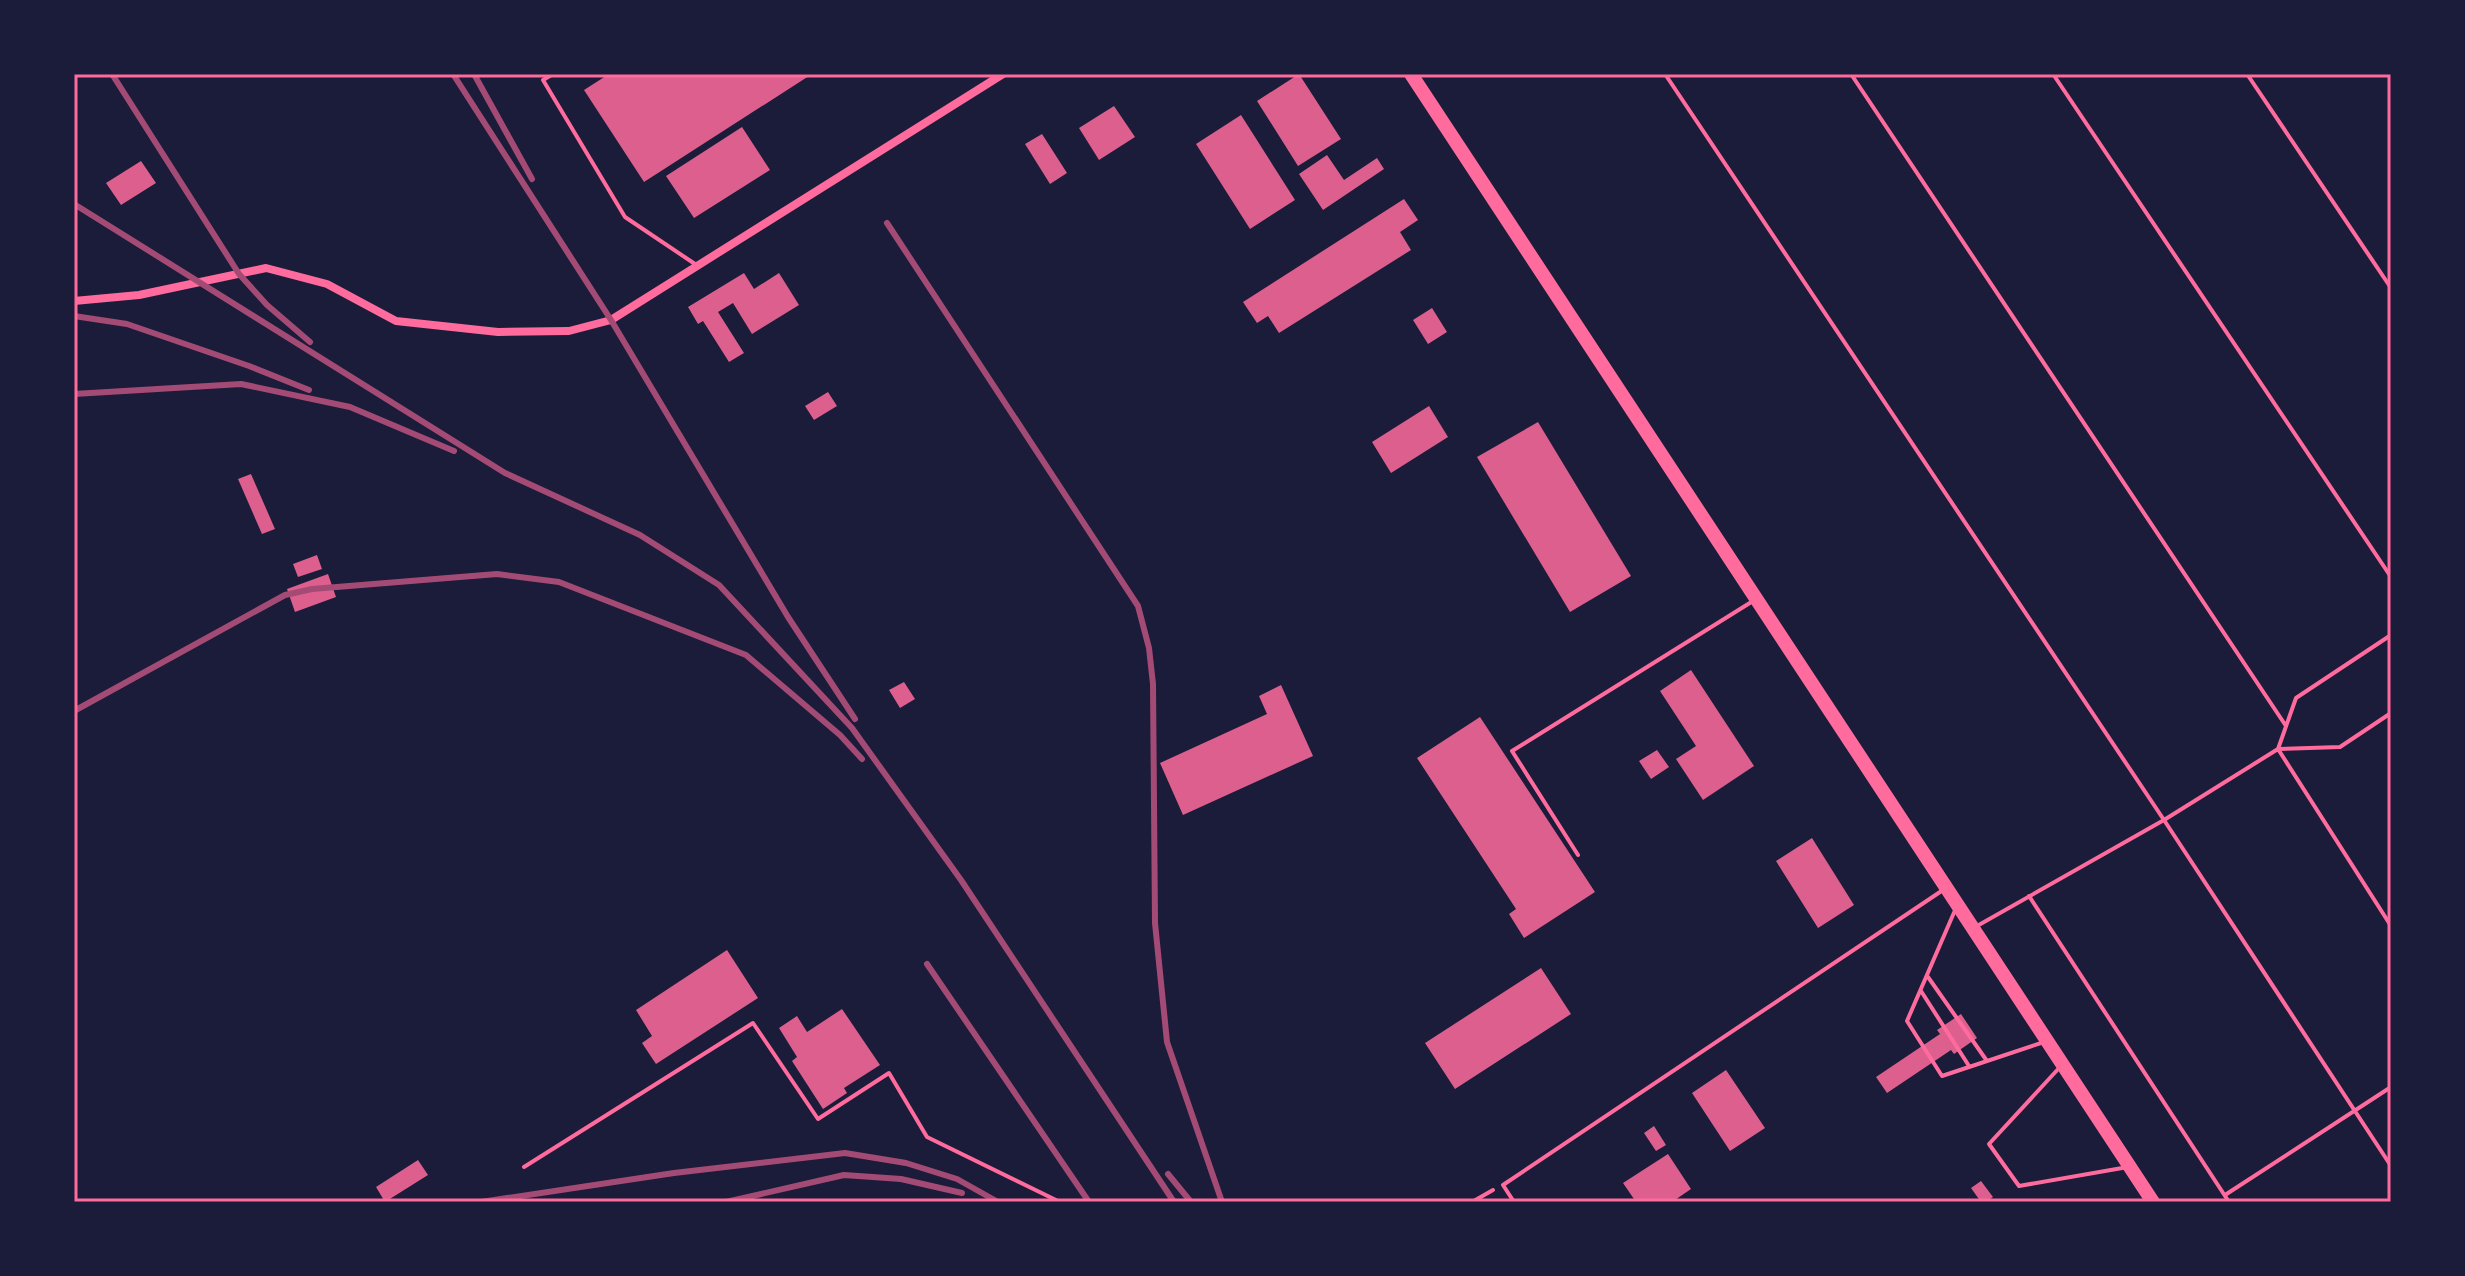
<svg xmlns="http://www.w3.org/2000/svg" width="2465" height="1276" font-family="'Source Sans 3',sans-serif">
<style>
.building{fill:#dd5f8e}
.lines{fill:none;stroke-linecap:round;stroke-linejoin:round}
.path{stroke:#ff6b9d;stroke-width:4}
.service{stroke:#ff6b9d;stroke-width:4}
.minor{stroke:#ff6b9d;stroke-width:8}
.primary{stroke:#ff6b9d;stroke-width:14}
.rail{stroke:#a44b75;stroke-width:6}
.neatline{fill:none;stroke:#ff6b9d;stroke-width:3}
</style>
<rect width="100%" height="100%" fill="#1b1b3a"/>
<path class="building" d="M 609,74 L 812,74 L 644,182 L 584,90 Z
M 1299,74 L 1341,139 L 1298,166 L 1257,101 Z
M 1114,106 L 1135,137 L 1099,160 L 1079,128 Z
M 1241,115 L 1295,200 L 1250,229 L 1196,144 Z
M 742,127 L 770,170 L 694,218 L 666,176 Z
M 1042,134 L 1067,173 L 1050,184 L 1025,144 Z
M 1327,155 L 1344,180 L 1377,158 L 1384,169 L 1323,210 L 1299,174 Z
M 141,161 L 156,183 L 121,205 L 106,183 Z
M 1404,199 L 1418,220 L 1400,232 L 1411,250 L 1279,333 L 1268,316 L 1257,323 L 1243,302 Z
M 744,273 L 754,289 L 779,273 L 799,305 L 752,334 L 733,303 L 718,312 L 744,353 L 729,362 L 703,321 L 698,324 L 688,307 Z
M 1432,308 L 1447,332 L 1428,344 L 1413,320 Z
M 828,392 L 837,406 L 814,420 L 805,406 Z
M 1429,406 L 1448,437 L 1391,473 L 1372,442 Z
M 1538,422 L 1631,576 L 1570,612 L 1477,457 Z
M 251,474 L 275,529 L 262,534 L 238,479 Z
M 317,555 L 322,569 L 298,577 L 293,564 Z
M 328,574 L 336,597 L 295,612 L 287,589 Z
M 1691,670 L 1754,766 L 1703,800 L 1676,759 L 1696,746 L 1660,691 Z
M 904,682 L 915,699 L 900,708 L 889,690 Z
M 1281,685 L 1313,756 L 1183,815 L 1160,763 L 1267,714 L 1259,696 Z
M 1480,717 L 1595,892 L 1524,938 L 1509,914 L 1516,909 L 1417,758 Z
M 1657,750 L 1669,767 L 1651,779 L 1639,761 Z
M 1812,838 L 1854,905 L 1818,928 L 1776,861 Z
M 727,950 L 758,998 L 656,1064 L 642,1043 L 652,1036 L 636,1010 Z
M 1541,968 L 1571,1014 L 1455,1089 L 1425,1043 Z
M 842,1009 L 880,1065 L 844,1088 L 847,1093 L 823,1109 L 792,1061 L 797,1057 L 779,1028 L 797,1016 L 807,1032 Z
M 1961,1014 L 1977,1038 L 1954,1054 L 1951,1050 L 1887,1093 L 1876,1077 L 1940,1034 L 1937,1030 Z
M 1726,1070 L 1765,1128 L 1730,1151 L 1692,1093 Z
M 1654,1126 L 1666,1145 L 1656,1151 L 1644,1133 Z
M 1668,1154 L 1691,1189 L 1672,1202 L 1636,1202 L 1623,1183 Z
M 418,1160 L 428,1175 L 385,1202 L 376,1187 Z
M 1981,1181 L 1993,1197 L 1986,1202 L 1981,1202 L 1971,1188 Z"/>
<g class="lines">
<path class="path" d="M 1472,1202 L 1493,1190"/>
<path class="service" d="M 553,74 L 543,80 L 625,217 L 695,264
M 1665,74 L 2164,820 L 2391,1166
M 1851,74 L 2286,726
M 2053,74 L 2391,577
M 2247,74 L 2391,288
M 2278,749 L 2391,926
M 2278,749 L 2296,698 L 2391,635
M 1578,855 L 1512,751 L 1753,601
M 2029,896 L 2229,1202
M 1956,908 L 1907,1021 L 1942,1076 L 2044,1042
M 1977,926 L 2164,820 L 2278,749 L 2340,747 L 2391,713
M 1928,977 L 1987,1061
M 1921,991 L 1969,1066
M 2060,1067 L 1989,1144 L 2019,1186 L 2128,1167
M 524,1167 L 753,1023 L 818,1119 L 889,1073 L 927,1137 L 1060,1202
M 2225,1195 L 2391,1087
M 1514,1202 L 1503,1185 L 1943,890"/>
<path class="minor" d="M 74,301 L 139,295 L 266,268 L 327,284 L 396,321 L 498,332 L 569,331 L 611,320 L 1003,74"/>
<path class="primary" d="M 1411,74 L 2153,1202"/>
<path class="rail" d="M 112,74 L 239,274 L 267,305 L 310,342
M 453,74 L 611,320 L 788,617 L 855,719
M 474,74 L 532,179
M 74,204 L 505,473 L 640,535 L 719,585 L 852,728 L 961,880 L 1174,1202
M 887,223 L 1138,606 L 1149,648 L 1153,684 L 1155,923 L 1167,1042 L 1222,1202
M 74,316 L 127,324 L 249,366 L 309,390
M 74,394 L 241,384 L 350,407 L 454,451
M 74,711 L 285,595 L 312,589 L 497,574 L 559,582 L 746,655 L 840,735 L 862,759
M 927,964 L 1089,1202
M 1168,1174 L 1191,1202
M 481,1202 L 674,1173 L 845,1153 L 906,1163 L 957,1179 L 998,1202
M 726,1202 L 844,1175 L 901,1179 L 962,1193"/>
</g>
<rect width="2465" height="1276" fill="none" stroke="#1b1b3a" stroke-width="152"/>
<rect x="76" y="76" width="2313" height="1124" class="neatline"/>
</svg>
